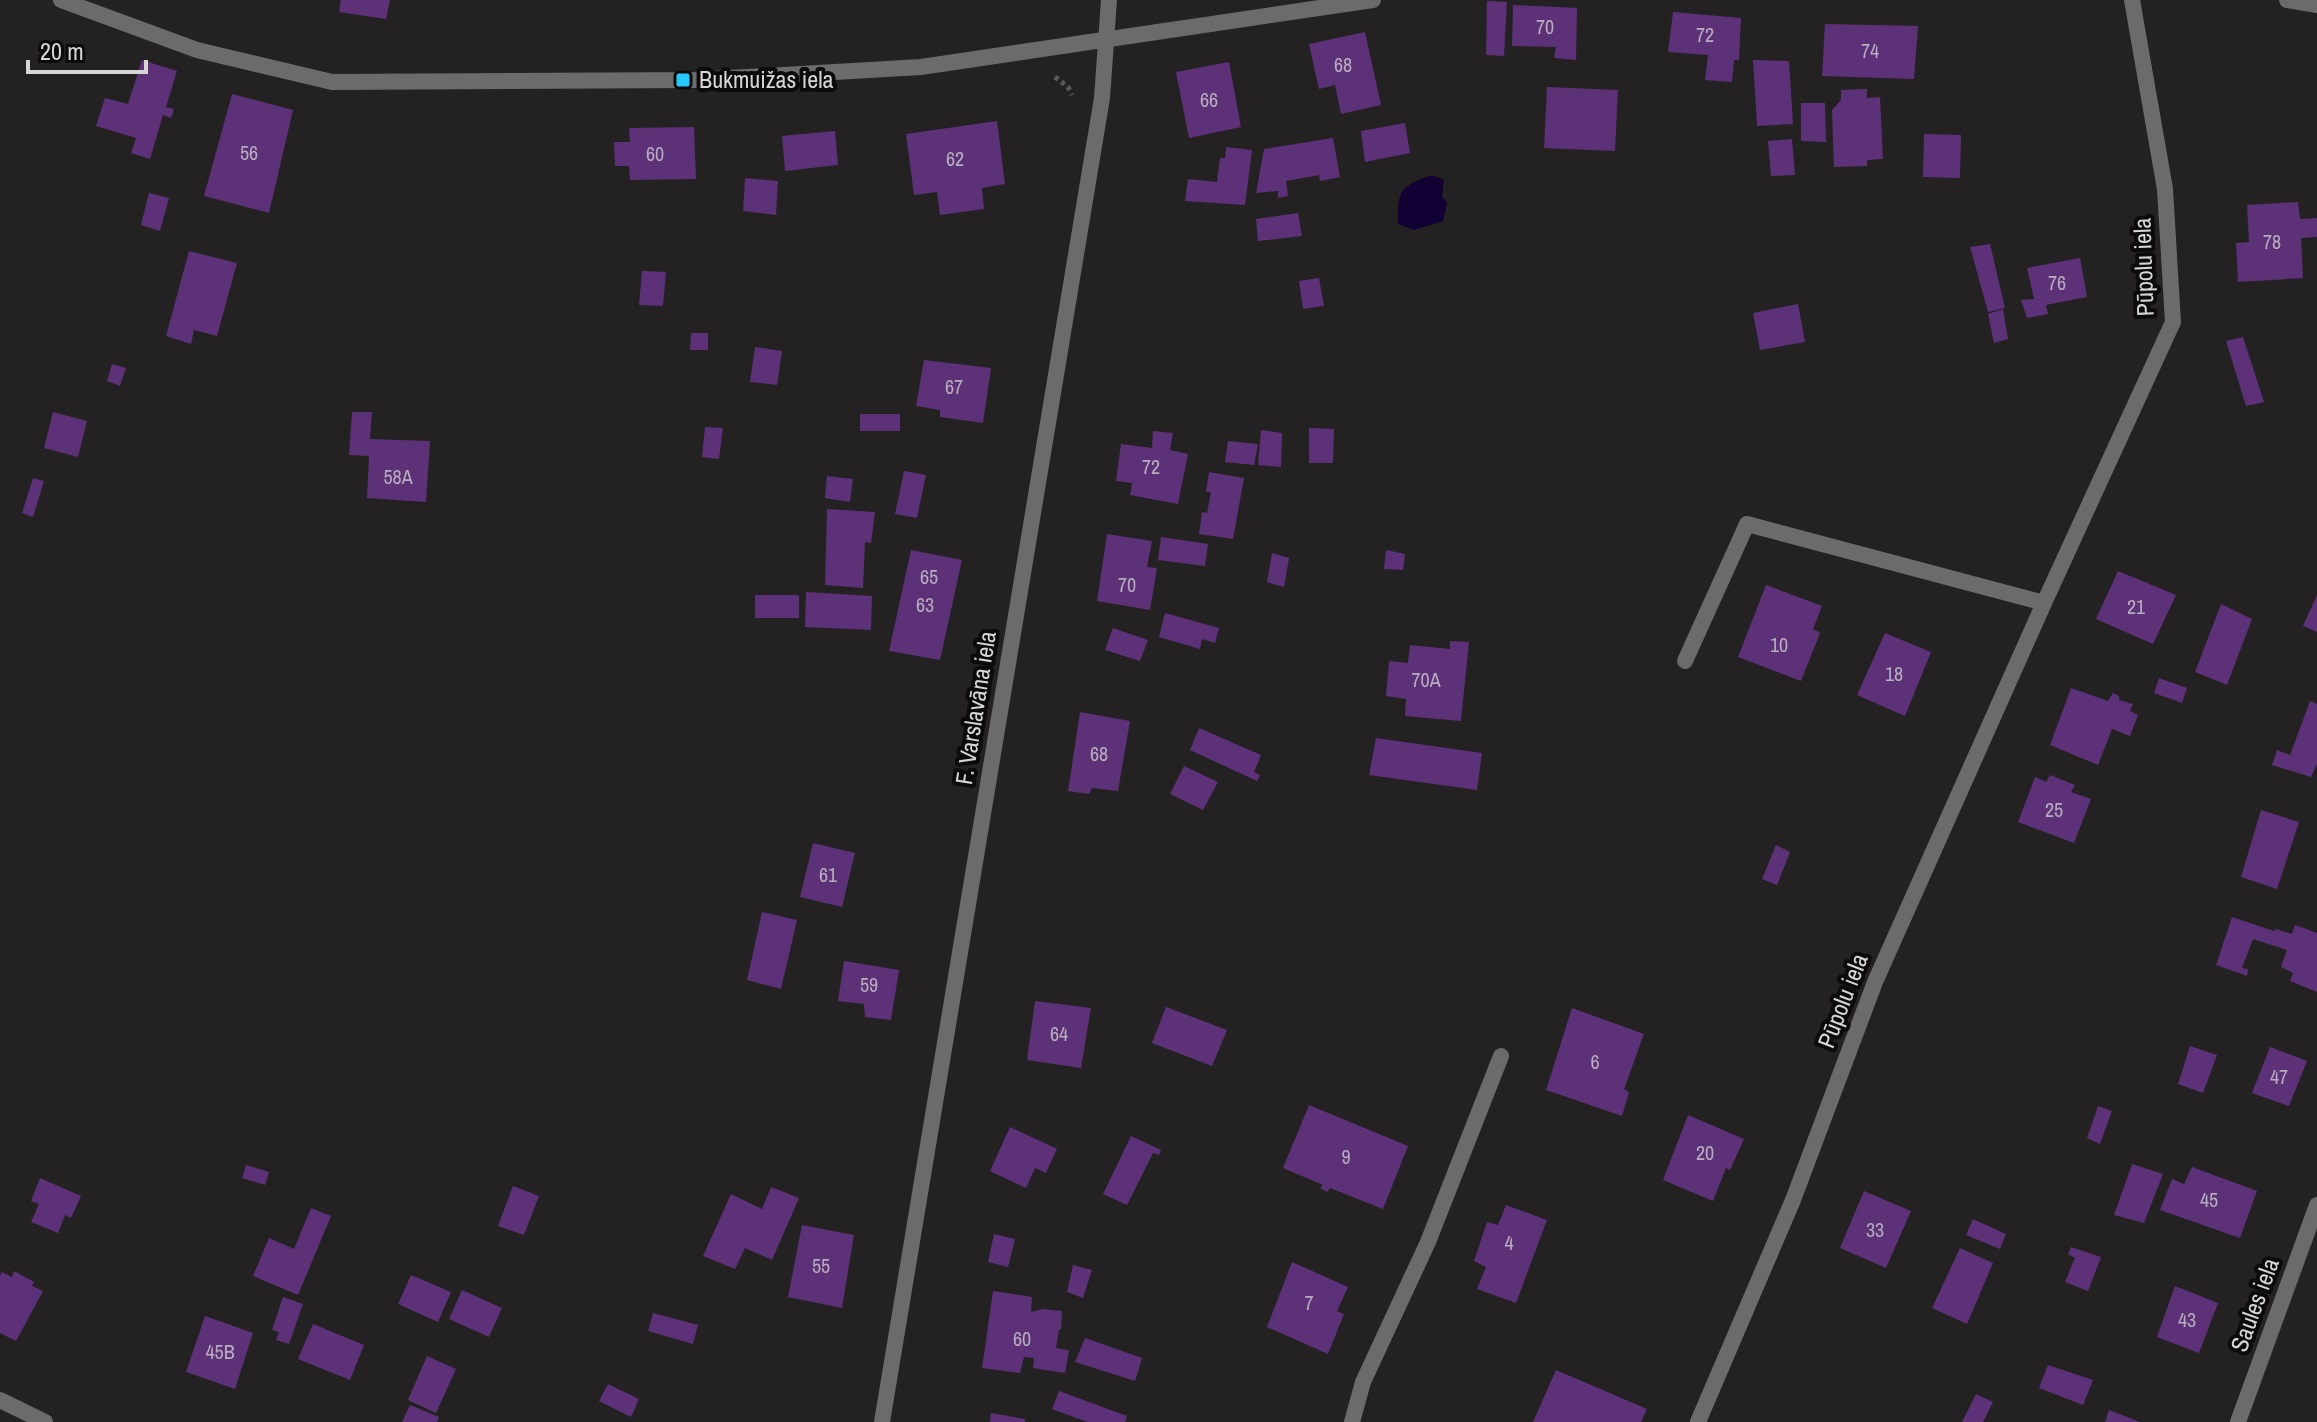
<svg xmlns="http://www.w3.org/2000/svg" width="2317" height="1422" font-family="'Archivo Narrow',sans-serif">
<style>
.water{fill:#120035}
.building{fill:#5d3178}
.lines{fill:none;stroke-linecap:round;stroke-linejoin:round}
.path{stroke:#5d5a5c;stroke-width:5;stroke-dasharray:4 4;stroke-linecap:butt}
.lane{stroke:#6c6a6a;stroke-width:16}
.street{stroke:#6c6a6a;stroke-width:16}
.poi-dot{fill:#28c8ff;stroke:#0c0b0c;stroke-width:3}
.labels{text-anchor:middle;stroke-width:8;stroke-linejoin:round;paint-order:stroke}
.number-label{font-size:20px;fill:#b8acbe}
.poi-label{font-size:24px;fill:#d7d5d6;stroke:#0c0b0c;text-anchor:start}
.street-label{font-size:24px;fill:#d7d5d6;stroke:#0c0b0c}
</style>
<rect width="100%" height="100%" fill="#242123"/>
<path class="water" d="M 1432,175 L 1444,180 L 1442,197 L 1447,203 L 1443,221 L 1414,230 L 1398,224 C 1397,190 1401,186 1432,175 Z"/>
<path class="building" d="M 341,0 L 390,0 L 386,19 L 339,12 Z
M 1487,1 L 1507,2 L 1504,56 L 1486,55 Z
M 1513,5 L 1577,8 L 1576,60 L 1554,58 L 1556,47 L 1512,46 Z
M 1673,12 L 1741,18 L 1739,60 L 1734,60 L 1732,82 L 1705,80 L 1708,55 L 1668,52 Z
M 1825,24 L 1918,26 L 1914,79 L 1822,76 Z
M 1365,32 L 1381,105 L 1341,114 L 1335,85 L 1319,89 L 1309,44 Z
M 142,60 L 177,71 L 166,107 L 174,109 L 171,118 L 163,115 L 150,159 L 131,153 L 136,138 L 96,126 L 105,98 L 128,104 Z
M 1753,60 L 1789,61 L 1793,124 L 1757,126 Z
M 1229,62 L 1241,127 L 1189,138 L 1176,72 Z
M 1547,87 L 1618,90 L 1615,151 L 1544,148 Z
M 1867,89 L 1867,98 L 1880,97 L 1883,159 L 1867,160 L 1867,166 L 1834,167 L 1832,110 L 1841,100 L 1841,90 Z
M 232,94 L 293,110 L 269,213 L 204,196 Z
M 1801,103 L 1825,103 L 1826,142 L 1801,141 Z
M 997,121 L 1005,184 L 982,188 L 984,209 L 940,215 L 937,192 L 914,195 L 906,134 Z
M 1405,123 L 1410,153 L 1365,162 L 1361,131 Z
M 694,127 L 696,179 L 630,180 L 629,166 L 615,166 L 614,142 L 630,142 L 629,128 Z
M 835,131 L 838,165 L 785,171 L 782,136 Z
M 1924,134 L 1961,135 L 1960,178 L 1923,177 Z
M 1333,138 L 1340,177 L 1320,181 L 1319,175 L 1286,181 L 1288,196 L 1278,198 L 1278,191 L 1256,193 L 1264,149 Z
M 1792,139 L 1795,175 L 1771,176 L 1768,141 Z
M 1226,147 L 1252,150 L 1245,205 L 1185,201 L 1188,179 L 1217,182 L 1220,158 L 1225,158 Z
M 745,178 L 778,181 L 776,215 L 743,211 Z
M 149,193 L 169,198 L 160,231 L 141,225 Z
M 2298,202 L 2300,219 L 2317,218 L 2317,237 L 2301,238 L 2303,278 L 2238,282 L 2236,243 L 2249,242 L 2247,205 Z
M 1298,213 L 1302,236 L 1258,241 L 1256,219 Z
M 1990,244 L 2005,308 L 1988,312 L 1970,247 Z
M 189,251 L 237,263 L 217,336 L 194,330 L 191,344 L 166,336 Z
M 2080,258 L 2087,297 L 2046,305 L 2048,314 L 2027,318 L 2021,300 L 2034,299 L 2027,268 Z
M 642,271 L 666,272 L 663,306 L 639,305 Z
M 1319,278 L 1324,306 L 1303,309 L 1299,281 Z
M 1798,304 L 1805,342 L 1760,350 L 1753,313 Z
M 2003,309 L 2008,339 L 1994,343 L 1988,314 Z
M 691,333 L 708,333 L 708,350 L 690,350 Z
M 2243,337 L 2264,402 L 2246,406 L 2226,341 Z
M 755,347 L 782,351 L 777,385 L 750,382 Z
M 924,360 L 991,368 L 983,423 L 940,417 L 940,410 L 916,406 Z
M 112,364 L 126,368 L 120,386 L 107,381 Z
M 53,412 L 87,421 L 78,457 L 44,448 Z
M 352,412 L 372,412 L 370,439 L 430,441 L 426,502 L 367,498 L 369,456 L 349,455 Z
M 860,414 L 900,414 L 900,431 L 860,431 Z
M 705,427 L 723,428 L 719,459 L 702,457 Z
M 1309,428 L 1334,429 L 1333,463 L 1309,463 Z
M 1261,430 L 1282,433 L 1281,467 L 1258,465 Z
M 1153,431 L 1173,433 L 1170,450 L 1188,454 L 1178,504 L 1130,495 L 1132,483 L 1116,481 L 1121,444 L 1152,448 Z
M 1228,441 L 1258,444 L 1254,465 L 1225,462 Z
M 904,471 L 926,475 L 917,518 L 895,514 Z
M 1209,472 L 1244,478 L 1233,539 L 1199,534 L 1202,512 L 1207,513 L 1211,492 L 1206,492 Z
M 827,476 L 853,479 L 850,502 L 825,498 Z
M 33,478 L 44,481 L 33,517 L 22,513 Z
M 827,509 L 875,512 L 871,543 L 865,542 L 863,588 L 825,585 Z
M 1107,534 L 1152,541 L 1147,567 L 1157,568 L 1150,610 L 1097,601 Z
M 1161,537 L 1208,544 L 1205,566 L 1158,560 Z
M 911,550 L 962,560 L 940,660 L 889,651 Z
M 1386,550 L 1405,554 L 1403,570 L 1384,569 Z
M 1272,553 L 1289,558 L 1284,587 L 1267,582 Z
M 2118,571 L 2176,595 L 2153,644 L 2096,619 Z
M 1766,585 L 1822,606 L 1813,629 L 1820,633 L 1801,681 L 1738,657 Z
M 806,592 L 872,596 L 871,630 L 805,627 Z
M 755,595 L 799,595 L 799,618 L 755,618 Z
M 2317,595 L 2317,632 L 2303,626 Z
M 2221,604 L 2252,619 L 2227,685 L 2195,672 Z
M 1165,613 L 1219,628 L 1215,643 L 1202,639 L 1200,649 L 1159,637 Z
M 1113,628 L 1148,640 L 1140,661 L 1105,650 Z
M 1885,633 L 1931,652 L 1905,716 L 1857,695 Z
M 1450,641 L 1469,642 L 1461,721 L 1405,716 L 1406,699 L 1386,696 L 1389,661 L 1408,663 L 1410,645 L 1450,649 Z
M 2159,678 L 2187,688 L 2182,703 L 2154,693 Z
M 2071,688 L 2108,701 L 2113,693 L 2119,696 L 2119,700 L 2133,704 L 2130,711 L 2138,715 L 2130,736 L 2112,729 L 2098,765 L 2050,745 Z
M 2310,701 L 2317,704 L 2317,764 L 2311,777 L 2272,765 L 2277,750 L 2290,755 Z
M 1080,712 L 1130,721 L 1118,791 L 1092,788 L 1089,794 L 1068,791 Z
M 1199,728 L 1261,755 L 1254,772 L 1260,775 L 1257,781 L 1190,750 Z
M 1376,738 L 1482,753 L 1477,790 L 1369,775 Z
M 1184,766 L 1218,782 L 1203,810 L 1170,794 Z
M 2050,775 L 2075,785 L 2071,792 L 2091,799 L 2074,843 L 2018,822 L 2035,777 L 2046,782 Z
M 2261,810 L 2299,822 L 2277,889 L 2241,877 Z
M 813,843 L 855,853 L 842,907 L 800,897 Z
M 1776,845 L 1790,852 L 1777,885 L 1762,879 Z
M 762,912 L 797,920 L 781,989 L 747,980 Z
M 2232,917 L 2274,931 L 2276,929 L 2292,934 L 2295,925 L 2317,933 L 2317,992 L 2290,981 L 2293,973 L 2281,967 L 2287,950 L 2253,939 L 2242,968 L 2248,969 L 2247,976 L 2216,965 Z
M 844,961 L 899,970 L 891,1020 L 865,1017 L 864,1004 L 838,1001 Z
M 1035,1001 L 1091,1008 L 1081,1068 L 1027,1060 Z
M 1166,1007 L 1227,1030 L 1212,1066 L 1152,1043 Z
M 1572,1008 L 1644,1034 L 1624,1089 L 1629,1092 L 1622,1116 L 1546,1090 Z
M 2190,1046 L 2217,1055 L 2203,1093 L 2178,1084 Z
M 2270,1047 L 2307,1061 L 2289,1106 L 2252,1093 Z
M 1309,1105 L 1408,1146 L 1383,1209 L 1330,1188 L 1327,1192 L 1320,1188 L 1323,1185 L 1283,1168 Z
M 2098,1106 L 2112,1111 L 2100,1144 L 2087,1138 Z
M 1688,1115 L 1744,1139 L 1730,1170 L 1726,1168 L 1713,1201 L 1663,1180 Z
M 1010,1127 L 1057,1149 L 1046,1173 L 1035,1168 L 1026,1188 L 990,1171 Z
M 1131,1136 L 1161,1150 L 1159,1155 L 1153,1153 L 1127,1205 L 1103,1194 Z
M 2132,1164 L 2163,1174 L 2144,1223 L 2114,1215 Z
M 246,1165 L 269,1172 L 265,1185 L 242,1178 Z
M 2192,1167 L 2257,1191 L 2240,1238 L 2160,1210 L 2172,1179 L 2184,1184 Z
M 40,1178 L 81,1196 L 71,1218 L 65,1215 L 58,1233 L 31,1222 L 39,1204 L 31,1201 Z
M 513,1186 L 539,1196 L 524,1235 L 498,1226 Z
M 771,1187 L 799,1198 L 772,1260 L 745,1248 L 735,1269 L 703,1256 L 731,1194 L 762,1209 Z
M 1864,1191 L 1911,1211 L 1886,1268 L 1840,1248 Z
M 1506,1205 L 1547,1220 L 1516,1303 L 1477,1289 L 1486,1267 L 1474,1261 L 1487,1222 L 1498,1225 Z
M 311,1208 L 331,1216 L 298,1295 L 253,1276 L 269,1238 L 294,1249 Z
M 1973,1219 L 2006,1234 L 2000,1249 L 1966,1235 Z
M 802,1225 L 854,1235 L 842,1308 L 788,1297 Z
M 994,1234 L 1015,1239 L 1008,1267 L 988,1262 Z
M 2071,1247 L 2101,1257 L 2088,1291 L 2065,1282 L 2075,1258 L 2068,1254 Z
M 1960,1248 L 1993,1263 L 1967,1324 L 1932,1308 Z
M 1292,1262 L 1348,1287 L 1337,1311 L 1344,1314 L 1328,1354 L 1267,1327 Z
M 1073,1265 L 1092,1270 L 1083,1298 L 1067,1292 Z
M 14,1271 L 34,1282 L 32,1286 L 43,1291 L 16,1341 L 0,1333 L 0,1275 L 2,1272 L 12,1277 Z
M 411,1275 L 451,1292 L 438,1322 L 398,1304 Z
M 2175,1286 L 2218,1303 L 2199,1353 L 2157,1337 Z
M 462,1290 L 502,1308 L 489,1337 L 449,1319 Z
M 993,1291 L 1032,1297 L 1031,1312 L 1043,1309 L 1062,1311 L 1061,1329 L 1059,1330 L 1056,1348 L 1069,1350 L 1065,1373 L 1033,1368 L 1034,1358 L 1024,1357 L 1020,1373 L 982,1368 Z
M 283,1297 L 303,1304 L 289,1344 L 276,1340 L 279,1332 L 272,1330 Z
M 653,1313 L 698,1325 L 693,1344 L 648,1331 Z
M 205,1316 L 253,1333 L 235,1389 L 186,1372 Z
M 313,1324 L 364,1345 L 350,1380 L 298,1359 Z
M 1085,1338 L 1142,1358 L 1135,1381 L 1075,1362 Z
M 427,1356 L 456,1369 L 436,1413 L 408,1400 Z
M 2048,1365 L 2093,1380 L 2083,1405 L 2039,1388 Z
M 1556,1370 L 1647,1409 L 1641,1422 L 1533,1422 Z
M 608,1384 L 639,1399 L 631,1417 L 599,1401 Z
M 1059,1391 L 1127,1416 L 1125,1422 L 1088,1422 L 1052,1409 Z
M 1976,1394 L 1993,1402 L 1983,1422 L 1962,1422 Z
M 410,1405 L 439,1417 L 437,1422 L 402,1422 Z
M 2109,1410 L 2140,1422 L 2105,1422 Z
M 991,1413 L 1025,1419 L 1025,1422 L 990,1422 Z"/>
<g class="lines">
<path class="path" d="M 1055,77 L 1068,87 L 1072,95"/>
<path class="lane" d="M 1685,661 L 1747,524"/>
<path class="street" d="M 61,0 L 197,50 L 332,82 L 695,80 L 921,67 L 1373,0
M 2287,0 L 2317,5
M 1747,524 L 2044,603
M 0,1400 L 45,1422
M 882,1422 L 1102,98 L 1109,0
M 1352,1422 L 1363,1382 L 1428,1242 L 1501,1056
M 1698,1422 L 1793,1200 L 1875,982 L 2044,603 L 2173,322 L 2165,189 L 2132,0
M 2238,1422 L 2317,1205"/>
</g>
<rect class="poi-dot" x="675" y="72" width="16" height="16" rx="4"/>
<g class="labels">
<g class="number-label">
<text x="1545" y="34">70</text>
<text x="1705" y="42">72</text>
<text x="1870" y="58">74</text>
<text x="1343" y="72">68</text>
<text x="1209" y="107">66</text>
<text x="249" y="160">56</text>
<text x="655" y="161">60</text>
<text x="955" y="166">62</text>
<text x="2272" y="249">78</text>
<text x="2057" y="290">76</text>
<text x="954" y="394">67</text>
<text x="1151" y="474">72</text>
<text x="398" y="484">58A</text>
<text x="929" y="584">65</text>
<text x="1127" y="592">70</text>
<text x="925" y="612">63</text>
<text x="2136" y="614">21</text>
<text x="1779" y="652">10</text>
<text x="1894" y="681">18</text>
<text x="1426" y="687">70A</text>
<text x="1099" y="761">68</text>
<text x="2054" y="817">25</text>
<text x="828" y="882">61</text>
<text x="869" y="992">59</text>
<text x="1059" y="1041">64</text>
<text x="1595" y="1069">6</text>
<text x="2279" y="1084">47</text>
<text x="1705" y="1160">20</text>
<text x="1346" y="1164">9</text>
<text x="2209" y="1207">45</text>
<text x="1875" y="1237">33</text>
<text x="1509" y="1250">4</text>
<text x="821" y="1273">55</text>
<text x="1309" y="1310">7</text>
<text x="2187" y="1327">43</text>
<text x="1022" y="1346">60</text>
<text x="220" y="1359">45B</text>
</g>
<g class="poi-label">
<text x="699" y="88">Bukmuižas iela</text>
</g>
<g class="street-label">
<text transform="translate(2144 267) rotate(-92)" y="8">Pūpolu iela</text>
<text transform="translate(976 708) rotate(-81)" y="8">F. Varslavāna iela</text>
<text transform="translate(1843 1001) rotate(-69)" y="8">Pūpolu iela</text>
<text transform="translate(2255 1305) rotate(-70)" y="8">Saules iela</text>
</g>
</g>
<path d="M28 60v12h118v-12" fill="none" stroke="#d7d5d6" stroke-width="4"/>
<text x="40" y="60" font-size="24" fill="#d7d5d6" stroke="#0c0b0c" stroke-width="6" paint-order="stroke">20 m</text>
</svg>
